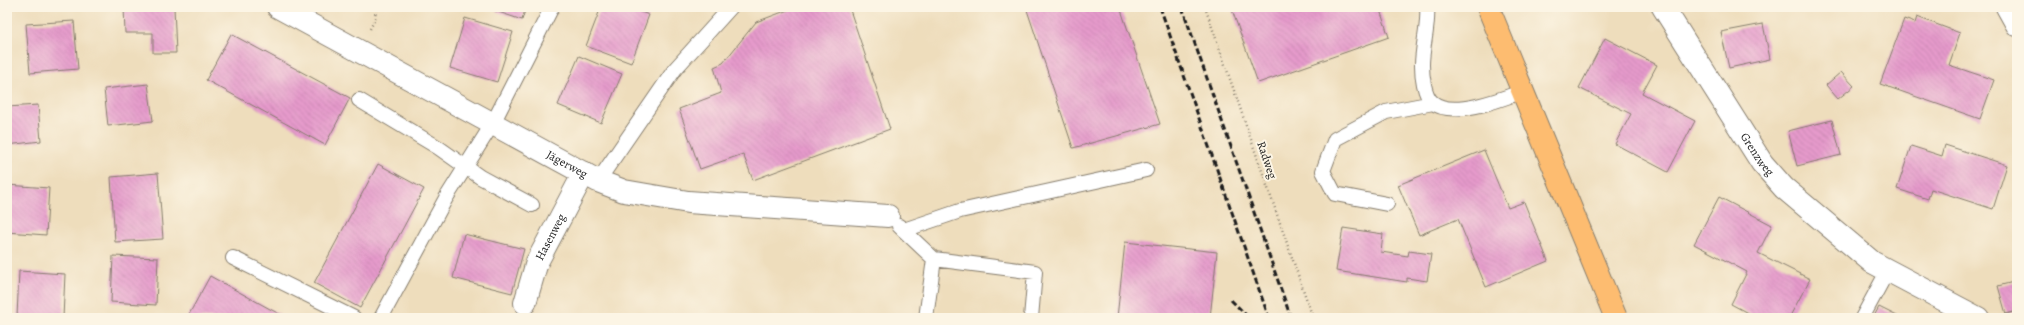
<svg xmlns="http://www.w3.org/2000/svg" width="2024" height="325" font-family="Alegreya,serif">
<style>
.building{fill:url(#building-back-hatch)}
.lines{fill:none;stroke-linecap:round;stroke-linejoin:round}
.service-casing{stroke:#857c6c;stroke-width:16}
.minor-casing{stroke:#857c6c;stroke-width:24}
.primary-casing{stroke:#857c6c;stroke-width:24}
.path{stroke:#857c6c;stroke-width:2.5;stroke-dasharray:1 3;stroke-linecap:butt}
.service{stroke:#fff;stroke-width:14}
.minor{stroke:#fff;stroke-width:22}
.primary{stroke:#fdbc70;stroke-width:22}
.rail{stroke:#1c1c1c;stroke-width:3;stroke-dasharray:6 3;stroke-linecap:butt}
.labels{text-anchor:middle;stroke-width:4;stroke-linejoin:round;paint-order:stroke}
.street-label{font-size:12px;fill:#1c1c1c;stroke:#fcf5e5}
</style>
<defs>
<pattern id="building-back-hatch" width="6" height="6" patternUnits="userSpaceOnUse"><rect width="6" height="6" fill="#e59acb"/><path d="M-1 5l2 2M0 0l6 6M5-1l2 2" fill="none" stroke="#c484ae"/></pattern>
</defs>
<rect width="100%" height="100%" fill="#fcf5e5"/>
<filter id="ink" filterUnits="userSpaceOnUse"><feTurbulence type="fractalNoise" baseFrequency=".025" numOctaves="2"/><feDisplacementMap in="SourceGraphic" scale="8" xChannelSelector="R" yChannelSelector="G"/><feConvolveMatrix kernelMatrix="1 2 1 2 8 2 1 2 1" color-interpolation-filters="sRGB"/></filter>
<filter id="wash" filterUnits="userSpaceOnUse"><feTurbulence type="fractalNoise" baseFrequency=".012" numOctaves="4" result="noise"/><feDisplacementMap in="SourceGraphic" scale="16" xChannelSelector="R" yChannelSelector="G"/><feGaussianBlur stdDeviation="0.9" result="paint"/><feColorMatrix in="noise" values="0 0 0 0 0 0 0 0 0 0 0 0 0 0 0 0 0 1.4 0 .05"/><feComposite in="paint" operator="in"/></filter>
<g filter="url(#wash)">
<rect width="100%" height="100%" fill="#eeddbc"/>
<g id="blocks">
<path class="building" d="M 124,7 L 174,7 L 176,53 L 153,53 L 153,33 L 125,33 Z
M 484,7 L 526,7 L 522,20 Z
M 601,7 L 627,7 L 649,15 L 631,63 L 586,46 Z
M 796,7 L 849,7 L 890,129 L 753,180 L 743,154 L 700,169 L 679,109 L 721,93 L 714,67 L 723,63 L 756,22 Z
M 1026,7 L 1120,7 L 1160,124 L 1073,148 Z
M 1231,7 L 1379,7 L 1389,37 L 1258,83 Z
M 1917,17 L 1960,33 L 1949,65 L 1994,80 L 1980,119 L 1880,84 L 1904,19 L 1915,23 Z
M 465,18 L 513,32 L 497,82 L 450,68 Z
M 74,21 L 78,69 L 30,73 L 26,24 Z
M 1763,24 L 1770,59 L 1729,68 L 1721,32 Z
M 231,34 L 350,98 L 325,145 L 206,80 Z
M 1605,38 L 1657,65 L 1642,93 L 1695,121 L 1668,172 L 1615,144 L 1631,114 L 1579,88 Z
M 579,56 L 622,74 L 601,123 L 558,105 Z
M 1841,72 L 1854,86 L 1838,99 L 1826,85 Z
M 148,84 L 153,121 L 108,126 L 104,89 Z
M 38,105 L 41,141 L 7,145 L 7,107 Z
M 1832,120 L 1841,155 L 1797,166 L 1788,131 Z
M 1945,145 L 2007,165 L 1993,209 L 1931,189 L 1928,199 L 1897,189 L 1911,146 L 1942,156 Z
M 1484,150 L 1508,208 L 1524,202 L 1548,261 L 1486,287 L 1458,219 L 1419,235 L 1398,185 Z
M 378,164 L 424,189 L 360,308 L 314,283 Z
M 158,173 L 163,239 L 115,242 L 111,177 Z
M 7,185 L 49,188 L 46,235 L 7,232 Z
M 1719,197 L 1772,225 L 1758,253 L 1810,279 L 1789,318 L 1757,318 L 1731,304 L 1747,272 L 1694,244 Z
M 1343,228 L 1383,234 L 1381,252 L 1408,256 L 1409,251 L 1431,254 L 1427,281 L 1407,278 L 1407,282 L 1336,271 Z
M 464,234 L 524,249 L 512,293 L 453,278 Z
M 1125,242 L 1217,252 L 1210,318 L 1117,318 Z
M 2017,254 L 2017,263 L 2014,255 Z
M 113,256 L 158,258 L 156,305 L 111,302 Z
M 19,271 L 65,274 L 63,318 L 17,317 Z
M 210,276 L 270,309 L 287,318 L 187,318 Z
M 2017,281 L 2017,311 L 2006,314 L 1998,286 Z
M 1879,307 L 1901,318 L 1873,318 Z"/>
</g>
</g>
<g filter="url(#ink)">
<use href="#blocks" fill-opacity="0" stroke="#857c6c" stroke-width="1"/>
<g class="lines">
<defs>
<path id="service" d="M 1427,7 C 1429,26 1422,46 1422,65 C 1422,75 1424,95 1432,102 C 1452,119 1502,99 1523,91
M 359,100 L 439,148 L 480,177 L 532,205
M 598,181 L 675,69 L 731,7
M 1387,204 L 1335,194 L 1323,171 L 1335,139 L 1386,112 L 1433,103
M 899,226 L 934,259 L 1035,272 L 1031,318
M 904,230 L 960,211 L 1146,170
M 233,258 L 354,318
M 381,318 L 446,198 L 493,123 L 552,7
M 926,318 L 934,259
M 1862,318 L 1888,270"/>
<g id="minor">
<path id="s1" d="M 278,7 L 598,181 L 624,191 L 688,202 L 888,216"/>
<path id="s2" d="M 1663,7 L 1762,163 L 1784,188 L 1872,262 L 1978,318"/>
<path d="M 2007,7 L 2017,25"/>
<path id="s3" d="M 525,303 L 537,262 L 584,173"/>
</g>
<path id="primary" d="M 1488,7 L 1616,318"/>
</defs>
<use href="#service" class="service-casing"/>
<use href="#minor" class="minor-casing"/>
<use href="#primary" class="primary-casing"/>
<path class="path" d="M 1205,7 L 1313,318
M 370,29 L 375,19 L 376,7"/>
<use href="#service" class="service"/>
<use href="#minor" class="minor"/>
<use href="#primary" class="primary"/>
<path class="rail" d="M 1160,7 L 1269,318
M 1182,7 L 1291,318
M 1231,300 L 1249,318"/>
</g>
</g>
<g class="labels">
<g class="street-label">
<text dy="4" stroke="none"><textPath href="#s2" startOffset="175">Grenzweg</textPath></text>
<text transform="translate(1267 160) rotate(71)" y="4">Radweg</text>
<text dy="4" stroke="none"><textPath href="#s1" startOffset="329">Jägerweg</textPath></text>
<text dy="4" stroke="none"><textPath href="#s3" startOffset="71">Hasenweg</textPath></text>
</g>
</g>
<rect width="2024" height="325" fill="none" stroke="#fcf5e5" stroke-width="24"/>
</svg>
